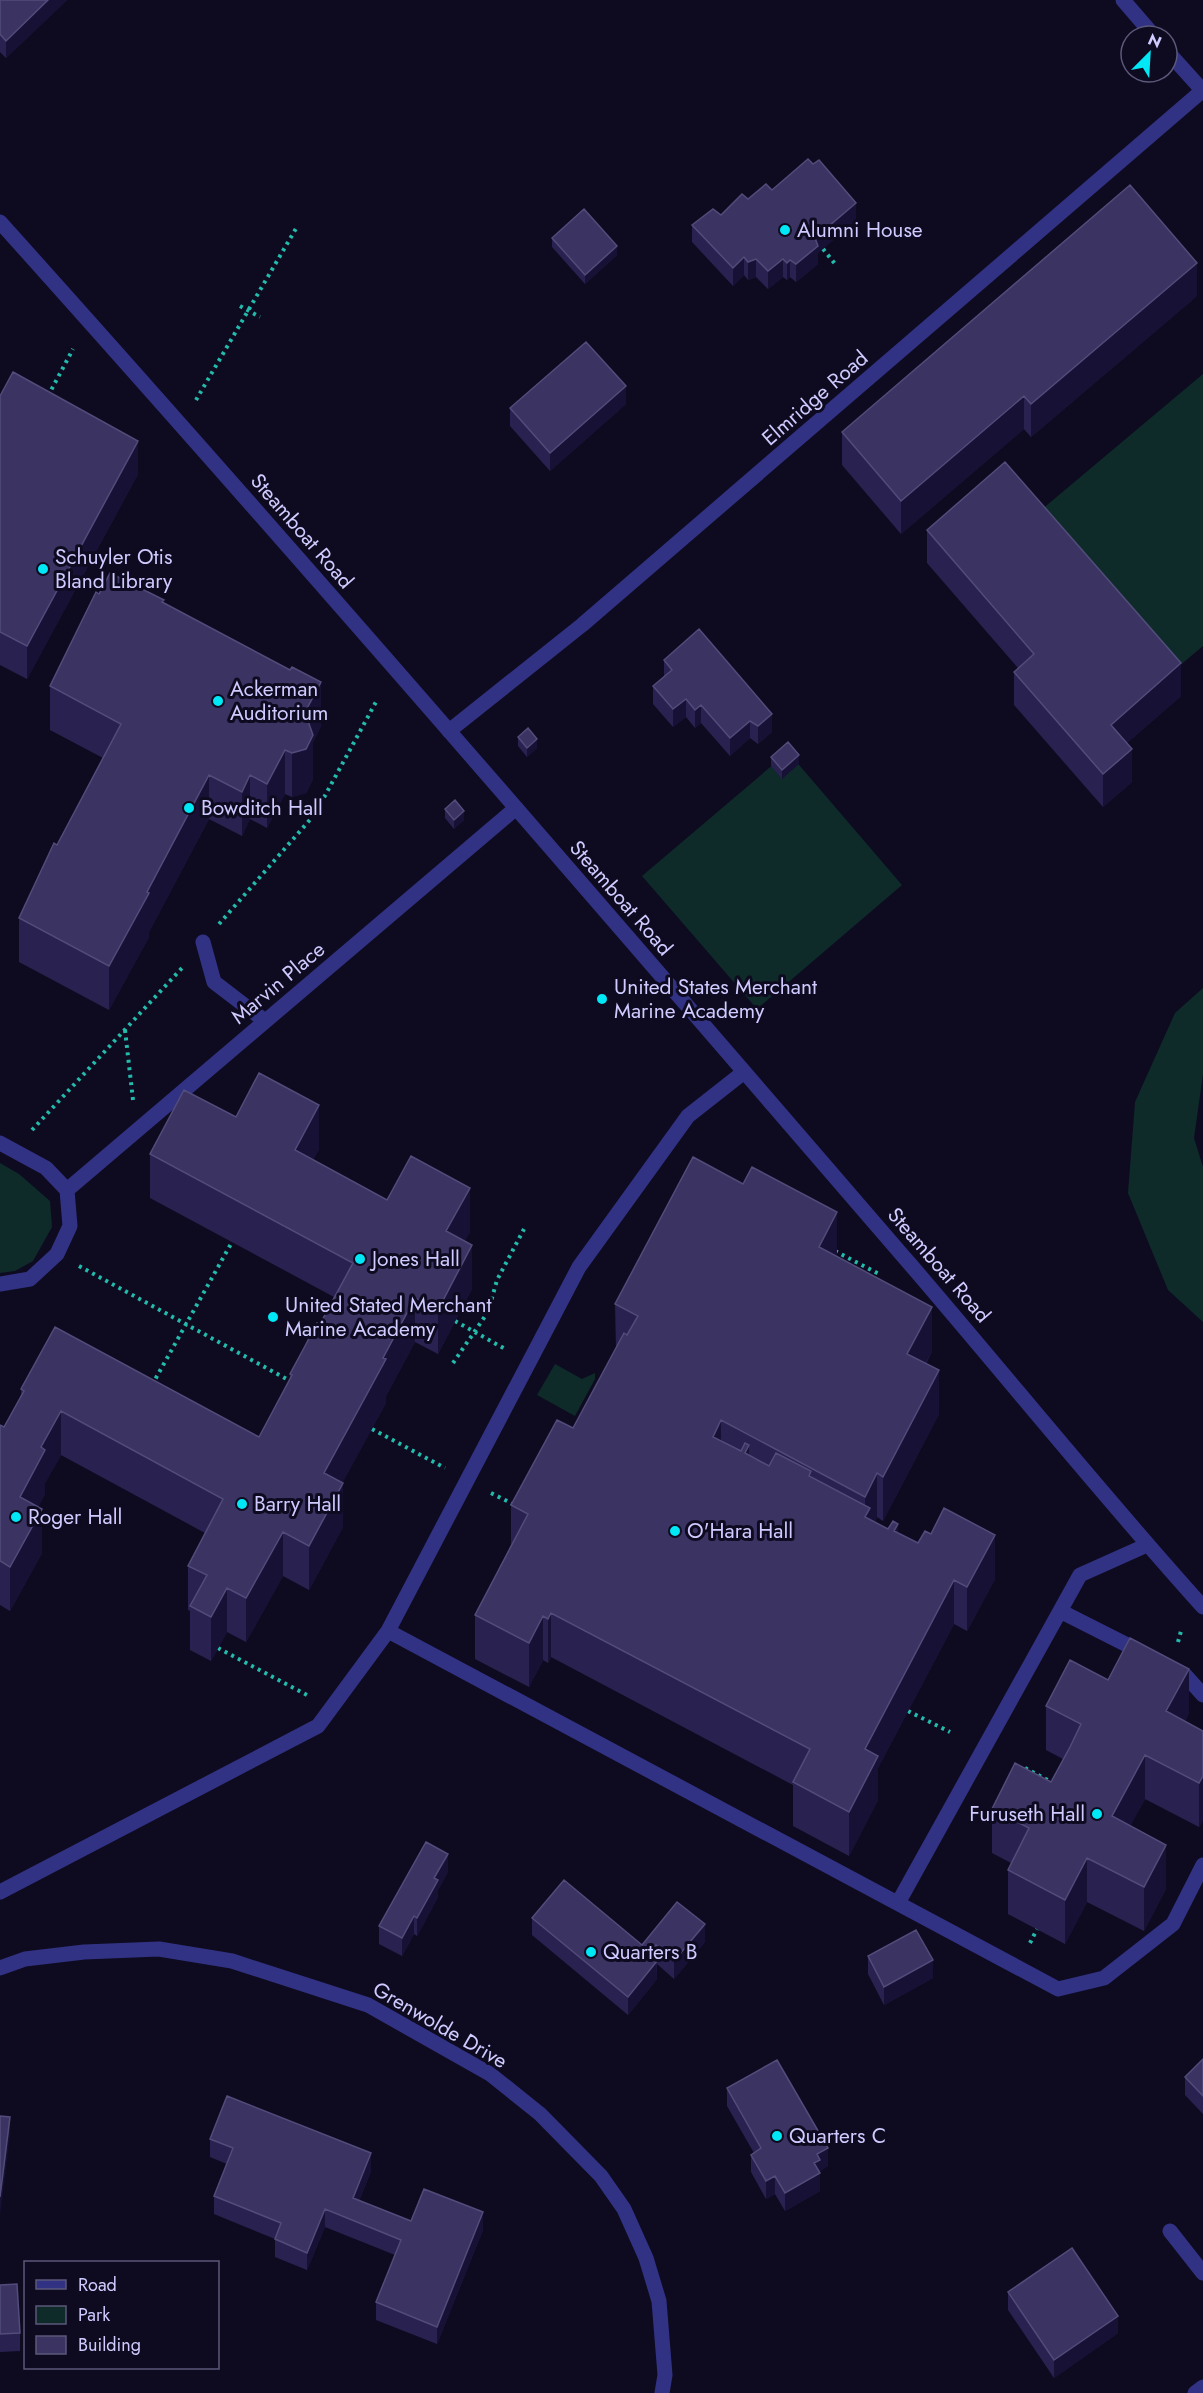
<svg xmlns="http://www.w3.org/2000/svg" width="1203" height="2393" font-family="Jost,sans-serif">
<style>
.green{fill:#0e2b29}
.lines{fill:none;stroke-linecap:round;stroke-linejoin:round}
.path{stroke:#23bbab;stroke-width:4;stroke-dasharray:3 4.5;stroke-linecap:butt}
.service{stroke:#323284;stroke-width:15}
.minor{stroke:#323284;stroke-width:15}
.tertiary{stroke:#323284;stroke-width:15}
.wall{fill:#292250}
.shaded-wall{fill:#171135}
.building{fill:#3b3463;stroke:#524c7b;stroke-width:1.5}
.poi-dot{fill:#00e7f6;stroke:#0e0b21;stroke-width:2}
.labels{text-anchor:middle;stroke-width:6;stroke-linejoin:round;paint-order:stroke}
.poi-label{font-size:21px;fill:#cfcbff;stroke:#0e0b21;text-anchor:start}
.street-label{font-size:21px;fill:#cfcbff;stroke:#0e0b21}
</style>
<rect width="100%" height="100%" fill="#0e0b21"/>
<path class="green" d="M 1203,374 L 1203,646 L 1165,678 L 1028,521 Z
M 788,752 L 902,885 L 757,1009 L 642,876 Z
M 1203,988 L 1203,1074 L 1194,1138 L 1203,1167 L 1203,1322 L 1168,1290 L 1128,1193 L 1135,1102 L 1175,1013 Z
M 0,1163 L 19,1174 L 50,1201 L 52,1227 L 33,1261 L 15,1271 L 0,1273 Z
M 555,1364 L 582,1379 L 595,1373 L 595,1379 L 575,1416 L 537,1395 Z"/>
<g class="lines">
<path class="path" d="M 823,249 L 836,265
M 240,306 L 260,317
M 48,396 L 73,349
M 196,400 L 298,225
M 219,924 L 315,814 L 377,700
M 125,1030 L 133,1100
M 32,1130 L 182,968
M 835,1251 L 879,1274
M 79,1266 L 294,1383
M 455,1321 L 507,1350
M 453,1363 L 488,1312 L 497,1280 L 524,1229
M 152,1385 L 232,1242
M 372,1429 L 445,1468
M 491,1493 L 517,1506
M 1178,1642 L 1181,1631
M 218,1648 L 307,1695
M 908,1711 L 950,1732
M 1025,1768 L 1055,1784
M 1030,1943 L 1037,1929"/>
<path class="service" d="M 449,731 L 582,625 L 1202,91
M 203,942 L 214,982 L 265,1021
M 0,1143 L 46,1168 L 67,1190
M 0,1284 L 30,1279 L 57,1254 L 70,1226 L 67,1190 L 516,808
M 1060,1611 L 1143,1653
M 388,1631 L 1058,1989 L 1104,1978 L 1173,1924 L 1203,1865
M 1172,1668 L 1185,1675 L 1203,1695
M 0,1892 L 318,1726 L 388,1631 L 579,1267 L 688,1116 L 744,1072
M 898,1903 L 1080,1575 L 1147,1545"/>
<path class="minor" d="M 1123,0 L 1154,36
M 1167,51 L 1203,91
M 0,1968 L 25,1959 L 84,1952 L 159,1949 L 232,1961 L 368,2005 L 490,2074 L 540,2114 L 601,2176 L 624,2209 L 646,2258 L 659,2301 L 665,2375 L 662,2393
M 1170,2231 L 1203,2273
M 1195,2393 L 1203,2387"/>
<path class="tertiary" d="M 0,222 C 308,565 609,915 910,1264 C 1008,1378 1102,1495 1203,1607"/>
</g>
<path class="wall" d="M 0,0 L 67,0 L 6,58 L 0,52 Z
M 772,190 L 856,220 L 818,253 L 818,264 L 796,282 L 790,277 L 787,280 L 783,277 L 768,289 L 756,277 L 748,280 L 744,275 L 733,286 L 692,242 L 692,225 L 721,215 Z
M 552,238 L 617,255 L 585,284 L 552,247 Z
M 1197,296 L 1031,437 L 1024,429 L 901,534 L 842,465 L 842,432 Z
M 0,396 L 138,474 L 27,679 L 0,665 Z
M 626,404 L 550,471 L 510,426 L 510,408 Z
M 927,530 L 1181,696 L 1127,743 L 1132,782 L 1103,807 L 1014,705 L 1014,672 L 1018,668 L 927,563 Z
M 99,594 L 164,603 L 321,726 L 313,742 L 313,779 L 306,793 L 292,797 L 285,794 L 267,828 L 250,819 L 242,836 L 209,819 L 149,932 L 149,937 L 109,1010 L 19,962 L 19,918 L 103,758 L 50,730 L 50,686 Z
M 664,660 L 772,732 L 758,744 L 750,738 L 730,756 L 701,723 L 695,728 L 686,717 L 673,727 L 653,704 L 653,686 L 664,677 Z
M 518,737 L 537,748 L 527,757 L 518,746 Z
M 771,757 L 799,764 L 782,779 L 771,766 Z
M 445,809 L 464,820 L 454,829 L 445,818 Z
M 236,1117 L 319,1149 L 313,1160 L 387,1200 L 470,1232 L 464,1241 L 472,1289 L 438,1354 L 415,1342 L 386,1396 L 386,1403 L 342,1483 L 343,1527 L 309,1590 L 283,1576 L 246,1642 L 227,1632 L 211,1661 L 190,1650 L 190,1611 L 188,1610 L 188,1566 L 205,1533 L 61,1455 L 45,1483 L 45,1494 L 38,1507 L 42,1553 L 10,1611 L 0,1605 L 0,1425 L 4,1427 L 21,1395 L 21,1389 L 259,1437 L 290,1380 L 290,1374 L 320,1324 L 334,1297 L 150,1198 L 150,1154 Z
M 837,1256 L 837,1257 L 932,1351 L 926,1364 L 939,1414 L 883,1521 L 877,1517 L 875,1522 L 888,1529 L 995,1579 L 967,1631 L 954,1624 L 878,1768 L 878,1800 L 849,1856 L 793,1826 L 793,1785 L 551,1657 L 548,1663 L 543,1660 L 529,1687 L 475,1659 L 475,1615 L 511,1545 L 511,1505 L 573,1428 L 616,1348 L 615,1304 Z
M 1108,1680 L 1189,1713 L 1185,1721 L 1203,1731 L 1203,1820 L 1199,1827 L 1145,1799 L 1130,1826 L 1166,1889 L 1144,1931 L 1087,1902 L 1065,1944 L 1008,1914 L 1008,1870 L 1011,1863 L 992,1853 L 992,1809 L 1051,1782 L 1063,1759 L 1046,1750 L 1046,1706 Z
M 448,1872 L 438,1890 L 438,1897 L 417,1936 L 414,1934 L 402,1956 L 379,1944 L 379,1926 Z
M 532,1918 L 642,1945 L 705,1942 L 674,1979 L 657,1964 L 657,1979 L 628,2015 L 532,1935 Z
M 868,1956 L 933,1978 L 884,2005 L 868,1974 Z
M 1203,2059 L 1203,2114 L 1185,2095 L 1185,2077 Z
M 727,2088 L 828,2166 L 820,2171 L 820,2191 L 785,2211 L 775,2194 L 766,2199 L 751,2172 L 751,2155 L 754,2153 L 727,2106 Z
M 210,2139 L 371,2171 L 359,2201 L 411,2221 L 483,2230 L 437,2344 L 376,2320 L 376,2302 L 395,2255 L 325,2227 L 307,2270 L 275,2257 L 275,2239 L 214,2214 L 214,2196 L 227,2164 L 210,2157 Z
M 0,2285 L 20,2333 L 20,2351 L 0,2352 Z
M 1008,2292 L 1118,2333 L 1054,2378 L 1008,2310 Z"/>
<path class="shaded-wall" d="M 48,0 L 67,0 L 6,58 L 6,41 Z
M 856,203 L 856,220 L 818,253 L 818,264 L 796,282 L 796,264 L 815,238 Z
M 617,246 L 617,255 L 585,284 L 585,275 Z
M 744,257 L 744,275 L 733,286 L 733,268 Z
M 756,259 L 756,277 L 748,280 L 748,262 Z
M 783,259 L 783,277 L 768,289 L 768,271 Z
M 790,260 L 790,277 L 787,280 L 787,263 Z
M 1197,263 L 1197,296 L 1031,437 L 1031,404 Z
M 626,386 L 626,404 L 550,471 L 550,453 Z
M 1024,396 L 1024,429 L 901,534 L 901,501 Z
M 138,441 L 138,474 L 27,679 L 27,646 Z
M 1181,663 L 1181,696 L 1111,757 L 1111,725 Z
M 321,682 L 321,726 L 313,742 L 313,779 L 306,793 L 292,797 L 292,753 L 302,718 Z
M 686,699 L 686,717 L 673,727 L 673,709 Z
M 701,705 L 701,723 L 695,728 L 695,710 Z
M 772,714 L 772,732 L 758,744 L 758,726 Z
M 750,721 L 750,738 L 730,756 L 730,738 Z
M 537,739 L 537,748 L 527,757 L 527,748 Z
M 1132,749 L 1132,782 L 1103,807 L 1103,774 Z
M 285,750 L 285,794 L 267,828 L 267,784 Z
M 799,755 L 799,764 L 782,779 L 782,770 Z
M 209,775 L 209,819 L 149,932 L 149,937 L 109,1010 L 109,966 Z
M 250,775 L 250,819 L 242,836 L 242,792 Z
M 464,811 L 464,820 L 454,829 L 454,820 Z
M 319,1105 L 319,1149 L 295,1194 L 295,1150 Z
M 470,1188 L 470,1232 L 446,1275 L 446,1231 Z
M 837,1212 L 837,1256 L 819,1291 L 819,1247 Z
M 472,1245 L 472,1289 L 438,1354 L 438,1310 Z
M 415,1298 L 415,1342 L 386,1396 L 386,1403 L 324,1517 L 324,1473 L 383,1358 Z
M 932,1307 L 932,1351 L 907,1398 L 907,1354 Z
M 939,1370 L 939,1414 L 883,1521 L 883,1477 Z
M 61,1411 L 61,1455 L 45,1483 L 45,1494 L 20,1541 L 20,1497 L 41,1447 Z
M 721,1420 L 721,1464 L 713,1437 Z
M 749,1445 L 749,1489 L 745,1453 Z
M 877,1473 L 877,1517 L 870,1532 L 865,1561 L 865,1497 Z
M 343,1483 L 343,1527 L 309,1590 L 309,1546 Z
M 42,1509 L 42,1553 L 10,1611 L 10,1567 Z
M 898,1524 L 898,1568 L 894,1531 Z
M 283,1532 L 283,1576 L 246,1642 L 246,1598 Z
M 995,1535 L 995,1579 L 967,1631 L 967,1587 Z
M 954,1580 L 954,1624 L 878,1768 L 878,1800 L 849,1856 L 849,1812 L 865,1749 Z
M 227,1588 L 227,1632 L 211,1661 L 211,1617 Z
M 551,1613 L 551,1657 L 548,1663 L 548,1619 Z
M 543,1616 L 543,1660 L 529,1687 L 529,1643 Z
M 1189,1669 L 1189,1713 L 1166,1755 L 1166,1711 Z
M 1145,1755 L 1145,1799 L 1112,1860 L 1112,1816 Z
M 1203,1776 L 1203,1820 L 1199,1827 L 1199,1783 Z
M 1166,1845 L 1166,1889 L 1144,1931 L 1144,1887 Z
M 448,1854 L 448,1872 L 438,1890 L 438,1897 L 417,1936 L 417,1918 L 434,1878 Z
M 1087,1858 L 1087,1902 L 1065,1944 L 1065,1900 Z
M 414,1916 L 414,1934 L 402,1956 L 402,1938 Z
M 705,1924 L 705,1942 L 674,1979 L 674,1961 Z
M 656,1945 L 657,1979 L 628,2015 L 628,1997 L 649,1954 Z
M 933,1960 L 933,1978 L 884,2005 L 884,1987 Z
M 10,2117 L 10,2135 L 0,2215 L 0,2197 Z
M 828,2148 L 828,2166 L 820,2171 L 820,2191 L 785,2211 L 785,2193 L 817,2154 Z
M 371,2153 L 371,2171 L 353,2216 L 353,2198 Z
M 775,2176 L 775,2194 L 766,2199 L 766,2181 Z
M 325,2209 L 325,2227 L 307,2270 L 307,2253 Z
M 483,2212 L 483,2230 L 437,2344 L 437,2327 Z
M 1118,2316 L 1118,2333 L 1054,2378 L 1054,2360 Z"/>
<path class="building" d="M 0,0 L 48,0 L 6,41 L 0,34 Z
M 808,159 L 813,164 L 819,160 L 856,203 L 815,238 L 818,246 L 796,264 L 790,260 L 787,263 L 783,259 L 768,271 L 756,259 L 748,262 L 744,257 L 733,268 L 692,225 L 713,209 L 721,215 L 742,194 L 748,199 L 766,184 L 772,190 Z
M 1130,185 L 1197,263 L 1031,404 L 1024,396 L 901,501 L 842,432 Z
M 584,209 L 617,246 L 585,275 L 552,238 Z
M 586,342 L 626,386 L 550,453 L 510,408 Z
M 13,372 L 138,441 L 27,646 L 0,632 L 0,396 Z
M 1005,462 L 1181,663 L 1111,725 L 1132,749 L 1103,774 L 1014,672 L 1034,654 L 927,530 Z
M 110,573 L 164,600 L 162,602 L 290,670 L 292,667 L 321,682 L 302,718 L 308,721 L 313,735 L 306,749 L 292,753 L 285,750 L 267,784 L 250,775 L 242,792 L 209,775 L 147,892 L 149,893 L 109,966 L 19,918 L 54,843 L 57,845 L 121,724 L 50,686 L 96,592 L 99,594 Z
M 699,629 L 772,714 L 758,726 L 750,721 L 730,738 L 701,705 L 695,710 L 686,699 L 673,709 L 653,686 L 672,670 L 664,660 Z
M 528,728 L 537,739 L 527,748 L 518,737 Z
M 788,742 L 799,755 L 782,770 L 771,757 Z
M 455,800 L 464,811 L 454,820 L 445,809 Z
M 259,1073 L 319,1105 L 295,1150 L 387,1200 L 411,1156 L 470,1188 L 446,1231 L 472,1245 L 438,1310 L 415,1298 L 383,1358 L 386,1359 L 324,1473 L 343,1483 L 309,1546 L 283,1532 L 246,1598 L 227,1588 L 211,1617 L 190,1606 L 207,1575 L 188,1566 L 223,1499 L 61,1411 L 41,1447 L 45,1450 L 20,1497 L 42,1509 L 10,1567 L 0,1561 L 0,1425 L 4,1427 L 24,1391 L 21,1389 L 55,1327 L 259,1437 L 292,1375 L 290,1374 L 305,1346 L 317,1323 L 320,1324 L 353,1263 L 150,1154 L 184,1090 L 236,1117 Z
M 693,1157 L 743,1184 L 752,1167 L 837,1212 L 819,1247 L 932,1307 L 907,1354 L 939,1370 L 883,1477 L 877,1473 L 865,1497 L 721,1420 L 713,1437 L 741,1451 L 745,1443 L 749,1445 L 745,1453 L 769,1466 L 776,1453 L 811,1471 L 809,1476 L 870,1508 L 865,1517 L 888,1529 L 893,1521 L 898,1524 L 894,1531 L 918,1543 L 925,1531 L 931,1534 L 944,1508 L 995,1535 L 967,1587 L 954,1580 L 865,1749 L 878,1756 L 849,1812 L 793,1782 L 810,1749 L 551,1613 L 548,1619 L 543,1616 L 529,1643 L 475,1615 L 528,1514 L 511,1505 L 557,1420 L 573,1428 L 624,1333 L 627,1335 L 638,1316 L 615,1304 Z
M 1130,1638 L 1189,1669 L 1166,1711 L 1203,1731 L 1203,1776 L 1199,1783 L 1145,1755 L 1112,1816 L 1166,1845 L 1144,1887 L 1087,1858 L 1065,1900 L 1008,1870 L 1029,1828 L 992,1809 L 1015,1763 L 1051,1782 L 1070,1747 L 1081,1724 L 1046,1706 L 1070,1660 L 1108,1680 Z
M 426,1842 L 448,1854 L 434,1878 L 438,1880 L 417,1918 L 414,1916 L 402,1938 L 379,1926 Z
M 564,1880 L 642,1945 L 677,1902 L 705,1924 L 674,1961 L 656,1945 L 649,1954 L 657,1961 L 628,1997 L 532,1918 Z
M 916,1930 L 933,1960 L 884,1987 L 868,1956 Z
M 1203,2059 L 1203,2096 L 1185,2077 Z
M 777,2060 L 828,2148 L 817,2154 L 820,2160 L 814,2163 L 820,2173 L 785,2193 L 775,2176 L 766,2181 L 751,2155 L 761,2148 L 727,2088 Z
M 227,2096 L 371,2153 L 353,2198 L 411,2221 L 424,2189 L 483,2212 L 437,2327 L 376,2302 L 401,2240 L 325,2209 L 307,2253 L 275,2239 L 281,2223 L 214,2196 L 233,2148 L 210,2139 Z
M 0,2116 L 10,2117 L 0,2197 Z
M 1072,2248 L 1118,2316 L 1054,2360 L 1008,2292 Z
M 17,2284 L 20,2333 L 0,2334 L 0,2285 Z"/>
<g class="poi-dot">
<circle cx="785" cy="230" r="6"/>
<circle cx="43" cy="569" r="6"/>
<circle cx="218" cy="701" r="6"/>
<circle cx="189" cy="808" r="6"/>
<circle cx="602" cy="999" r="6"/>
<circle cx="360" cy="1259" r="6"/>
<circle cx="273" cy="1317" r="6"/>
<circle cx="242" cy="1504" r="6"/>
<circle cx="16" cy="1517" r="6"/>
<circle cx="675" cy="1531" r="6"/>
<circle cx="1097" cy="1814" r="6"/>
<circle cx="591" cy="1952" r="6"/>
<circle cx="777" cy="2136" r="6"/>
</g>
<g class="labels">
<g class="poi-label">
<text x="797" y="237">Alumni House</text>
<text x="55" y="564">Schuyler Otis<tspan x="55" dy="24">Bland Library</tspan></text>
<text x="230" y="696">Ackerman<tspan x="230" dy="24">Auditorium</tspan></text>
<text x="201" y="815">Bowditch Hall</text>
<text x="614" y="994">United States Merchant<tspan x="614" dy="24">Marine Academy</tspan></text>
<text x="372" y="1266">Jones Hall</text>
<text x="285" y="1312">United Stated Merchant<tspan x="285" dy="24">Marine Academy</tspan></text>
<text x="254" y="1511">Barry Hall</text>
<text x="28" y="1524">Roger Hall</text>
<text x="687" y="1538">O'Hara Hall</text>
<text x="1085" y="1821" text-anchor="end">Furuseth Hall</text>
<text x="603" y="1959">Quarters B</text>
<text x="789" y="2143">Quarters C</text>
</g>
<g class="street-label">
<text transform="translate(815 398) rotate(-41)" y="7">Elmridge Road</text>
<text transform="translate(302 531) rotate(49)" y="7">Steamboat Road</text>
<text transform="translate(621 898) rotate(49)" y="7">Steamboat Road</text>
<text transform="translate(278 983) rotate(-40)" y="7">Marvin Place</text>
<text transform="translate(939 1265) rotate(49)" y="7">Steamboat Road</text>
<text transform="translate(440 2025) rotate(30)" y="7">Grenwolde Drive</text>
</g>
</g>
<rect x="24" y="2261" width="195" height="108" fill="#0e0b21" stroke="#5b587a" stroke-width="1.5"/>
<rect x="36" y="2280" width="30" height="9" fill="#323284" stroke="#5b587a" stroke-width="1.5"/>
<text x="78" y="2291" font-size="18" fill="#cfcbff">Road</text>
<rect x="36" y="2306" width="30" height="18" fill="#0e2b29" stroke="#5b587a" stroke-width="1.5"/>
<text x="78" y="2321" font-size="18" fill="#cfcbff">Park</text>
<rect x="36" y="2336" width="30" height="18" fill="#3b3463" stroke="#5b587a" stroke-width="1.5"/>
<text x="78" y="2351" font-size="18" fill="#cfcbff">Building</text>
<g transform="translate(1149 54) rotate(24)"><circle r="28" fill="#0e0b21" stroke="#5b587a" stroke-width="1.5"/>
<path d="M0-4.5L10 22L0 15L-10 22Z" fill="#00e7f6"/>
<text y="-9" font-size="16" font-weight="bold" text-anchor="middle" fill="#cfcbff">N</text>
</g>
</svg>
